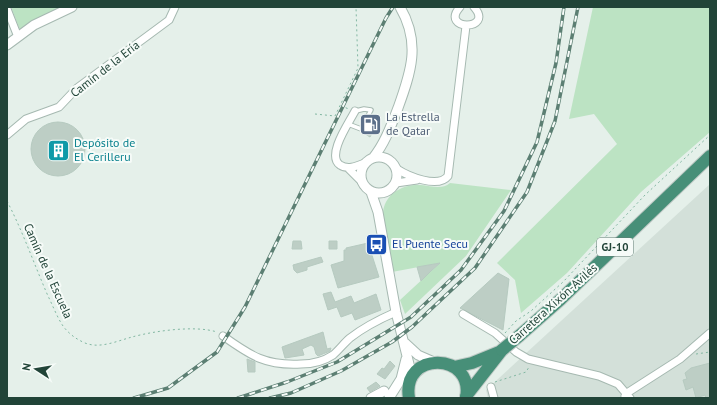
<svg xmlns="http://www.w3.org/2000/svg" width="717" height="405" font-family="'PT Sans',sans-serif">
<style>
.built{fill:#d3e0d9}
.green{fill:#bce3c3}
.building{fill:#bdcec5;stroke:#b6cac0}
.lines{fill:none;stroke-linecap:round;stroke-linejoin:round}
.service-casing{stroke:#a6b9b1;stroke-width:5.5}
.minor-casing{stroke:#a6b9b1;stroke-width:9}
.tertiary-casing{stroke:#a6b9b1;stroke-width:11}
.trunk-casing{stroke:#c1cbc7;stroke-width:14}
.path{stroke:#82b7a2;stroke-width:1;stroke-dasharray:2 3;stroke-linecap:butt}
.service{stroke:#fff;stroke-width:3.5}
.minor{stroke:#fff;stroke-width:7}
.tertiary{stroke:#fff;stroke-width:9}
.trunk{stroke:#478f78;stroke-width:12}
.rail-casing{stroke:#5c7f73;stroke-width:3.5}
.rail{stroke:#f6fbf8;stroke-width:2;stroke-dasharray:6;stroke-linecap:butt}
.trunk-bridge-casing{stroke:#c1cbc7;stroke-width:14;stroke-linecap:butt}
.trunk-bridge{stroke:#478f78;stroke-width:12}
.labels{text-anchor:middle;stroke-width:4;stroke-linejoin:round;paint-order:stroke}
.shield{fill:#f6fbf8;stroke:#617b72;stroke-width:1}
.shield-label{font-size:11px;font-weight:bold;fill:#214438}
.street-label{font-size:12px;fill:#214438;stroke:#f6fbf8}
.service-label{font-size:12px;fill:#4e5e75;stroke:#f6fbf8;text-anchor:start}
.culture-label{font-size:12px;fill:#0d838f;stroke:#f6fbf8;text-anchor:start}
.transit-label{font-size:12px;fill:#164399;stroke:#f6fbf8;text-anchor:start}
</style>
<rect width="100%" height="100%" fill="#e5f0ea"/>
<path class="built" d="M 710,184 L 710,398 L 488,398 L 486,390 Z"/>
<path class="green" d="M 11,7 L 60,7 L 20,30 Z
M 593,7 L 710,7 L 710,132 L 641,192 L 567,273 L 521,313 L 515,280 L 497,263 L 617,144 L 594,114 L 569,119 Z
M 450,183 L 511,190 L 466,256 L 405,314 L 400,300 L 440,263 L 392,272 C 390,258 380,218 384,207 C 389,191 405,184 421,185 C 431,186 442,190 450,183 Z"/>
<path class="building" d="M 369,120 L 377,124 L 370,137 L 362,132 Z
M31 149a27 27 0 1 1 54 0a27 27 0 1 1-54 0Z
M 293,241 L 301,241 L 302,249 L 292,249 Z
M 329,241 L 337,241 L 337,249 L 329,249 Z
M 368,243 L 379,277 L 338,288 L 331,265 L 344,261 L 344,250 L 346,250 L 346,248 Z
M 321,257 L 323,262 L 307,267 L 307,270 L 297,273 L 294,270 L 293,265 Z
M 440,263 L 431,271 L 421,281 L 417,267 Z
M 498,273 L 509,279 L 503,330 L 460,308 Z
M 331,292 L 335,302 L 351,296 L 354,303 L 376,294 L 381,310 L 355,320 L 352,313 L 341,317 L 337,307 L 328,310 L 323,294 Z
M 323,332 L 327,349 L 331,348 L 330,351 L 318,356 L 316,354 L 314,347 L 311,345 L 302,349 L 304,355 L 285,358 L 282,347 Z
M 247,359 L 255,362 L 255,372 L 248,372 Z
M 390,361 L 395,366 L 385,379 L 377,374 L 382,368 L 384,369 Z
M 710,363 L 710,398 L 706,398 L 705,395 L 696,398 L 693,387 L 686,390 L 683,380 L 687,379 L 685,373 L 691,368 Z
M 376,382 L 380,386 L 370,392 L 367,388 Z"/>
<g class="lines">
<defs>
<path id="service" d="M 348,124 L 361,129 L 371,110 L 364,109 L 356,111"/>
<path id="minor" d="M 460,7 C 439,31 495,31 474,7
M 7,9 L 18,37
M 355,111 C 349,123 326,155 340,165 C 349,171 359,165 367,162
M 7,135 L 26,119 L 59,107 L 77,88 L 169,20 L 175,7
M 348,168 L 362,182
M 397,169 C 408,176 438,189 448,176 L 466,26
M 396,183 L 417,180
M 463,314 L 495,333 L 516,352 L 528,359 L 599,376 L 618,384 L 630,398
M 223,336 C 251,356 266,366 301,364 C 312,364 324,361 333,355 C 339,350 344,343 350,338 C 364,327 380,319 396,312
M 491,387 L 494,398
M 625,396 L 627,393 L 680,359 L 710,333"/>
<path id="tertiary" d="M 7,45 L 34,25 L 72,7
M361 175a18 18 0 1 1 36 0a18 18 0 1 1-36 0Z
M 373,158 C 385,143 391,126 398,108 C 411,72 421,43 400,7
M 371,192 L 378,212 L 396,312 L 412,376
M 405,343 L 418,355 L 434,362
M 371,398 L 384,391
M 389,398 L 401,379 L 406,359"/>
<path id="trunk" d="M 519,336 L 561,299 L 710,156
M 454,367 L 472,363 L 499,352
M 466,396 L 502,350
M 409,398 C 401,350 475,352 466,398"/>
</defs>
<use href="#service" class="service-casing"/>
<use href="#minor" class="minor-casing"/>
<use href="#tertiary" class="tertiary-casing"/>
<use href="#trunk" class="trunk-casing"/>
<path class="path" d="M 341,106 L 349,109
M 315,114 L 335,116 L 358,68 L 356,7
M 7,201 C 23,232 34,264 48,296 C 53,306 57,317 63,326 C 69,334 76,339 85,343 C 100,349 117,341 132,337 C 154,331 195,325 217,332
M 505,333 L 516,321 L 531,311 L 563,282 L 645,195 L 710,135
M 696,354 L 710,352
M 495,382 L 526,372 L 529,367"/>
<use href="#service" class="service"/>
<use href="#minor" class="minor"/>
<use href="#tertiary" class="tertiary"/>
<use href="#trunk" class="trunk"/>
<defs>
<path id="rail" d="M 134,398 L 168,388 L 217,352 L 245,307 L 386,18 L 393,7
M 238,398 L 287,382 L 337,362 L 411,317 L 461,270 L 504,211 L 537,142 L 556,63 L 564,7
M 270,398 L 291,393 L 341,371 L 392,342 L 412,327 L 475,268 L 527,192 L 555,121 L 578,7"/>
</defs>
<use href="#rail" class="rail-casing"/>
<use href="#rail" class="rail"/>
<defs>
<path id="trunk-bridge" d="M 502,350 L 519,336"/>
</defs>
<use href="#trunk-bridge" class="trunk-bridge-casing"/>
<use href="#trunk-bridge" class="trunk-bridge"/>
</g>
<defs>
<symbol id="fuel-square" viewBox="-11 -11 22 22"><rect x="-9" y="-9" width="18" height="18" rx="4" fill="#5c6f8a" stroke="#f6fbf8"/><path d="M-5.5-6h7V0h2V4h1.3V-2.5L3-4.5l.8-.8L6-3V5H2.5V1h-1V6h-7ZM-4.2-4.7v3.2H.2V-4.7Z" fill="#fff"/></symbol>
<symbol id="building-square" viewBox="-11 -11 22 22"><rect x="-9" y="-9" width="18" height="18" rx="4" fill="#0f9aa8" stroke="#f6fbf8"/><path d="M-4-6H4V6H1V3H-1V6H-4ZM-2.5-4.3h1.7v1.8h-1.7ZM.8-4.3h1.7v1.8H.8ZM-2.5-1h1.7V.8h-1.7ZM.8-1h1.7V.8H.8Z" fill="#fff"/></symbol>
<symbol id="bus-square" viewBox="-11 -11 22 22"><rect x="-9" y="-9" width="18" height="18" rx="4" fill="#1a4fb4" stroke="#f6fbf8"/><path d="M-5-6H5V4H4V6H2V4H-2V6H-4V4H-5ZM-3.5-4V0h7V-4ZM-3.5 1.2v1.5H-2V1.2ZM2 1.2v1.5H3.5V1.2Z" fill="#fff"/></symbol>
</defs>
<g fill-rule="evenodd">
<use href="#fuel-square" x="358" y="112" width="25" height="25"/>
<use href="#building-square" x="46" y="138" width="25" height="25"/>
<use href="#bus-square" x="364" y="232" width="25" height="25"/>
</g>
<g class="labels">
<rect class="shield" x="597" y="238" width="36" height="18" rx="3"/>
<g class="shield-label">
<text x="615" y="251">GJ-10</text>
</g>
<g class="street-label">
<text transform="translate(105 69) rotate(-38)" y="4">Camín de la Ería</text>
<text transform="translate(48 271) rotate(66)" y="4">Camín de la Escuela</text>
<text transform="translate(553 304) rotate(-42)" y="4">Carretera Xixón-Avilés</text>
</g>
<g class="service-label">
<text x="386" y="121">La Estrella<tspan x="386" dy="14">de Qatar</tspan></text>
</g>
<g class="culture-label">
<text x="74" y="147">Depósito de<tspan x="74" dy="14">El Cerilleru</tspan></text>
</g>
<g class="transit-label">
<text x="392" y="248">El Puente Secu</text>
</g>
</g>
<rect width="717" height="405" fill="none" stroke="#214438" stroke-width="16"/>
<g transform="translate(36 369) rotate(282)" stroke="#f6fbf8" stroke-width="3" paint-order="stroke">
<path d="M0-3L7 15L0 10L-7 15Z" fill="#214438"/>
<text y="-6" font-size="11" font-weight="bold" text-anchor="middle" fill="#214438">N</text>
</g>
</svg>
